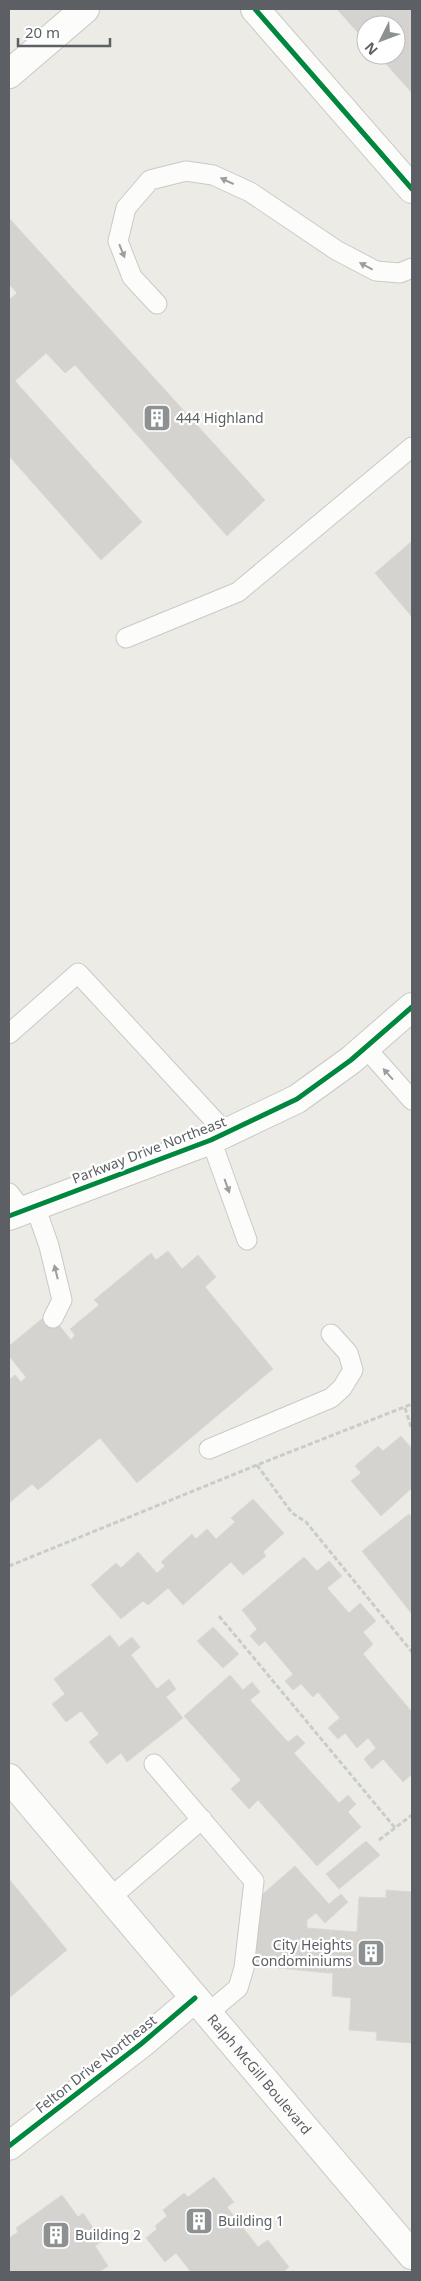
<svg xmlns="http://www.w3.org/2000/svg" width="421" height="2281" font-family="'Noto Sans',sans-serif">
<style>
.building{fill:#d4d3d0;stroke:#dbd9d6}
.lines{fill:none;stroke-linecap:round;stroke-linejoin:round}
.lane-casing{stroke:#c9c9c8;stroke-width:21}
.street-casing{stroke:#c9c9c8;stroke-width:30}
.secondary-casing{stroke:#c8c9c8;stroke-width:30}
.path{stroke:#c9cdca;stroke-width:3;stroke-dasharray:5 2.5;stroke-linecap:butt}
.lane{stroke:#fcfcfb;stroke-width:19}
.street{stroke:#fcfcfb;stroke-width:28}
.secondary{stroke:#fcfcfb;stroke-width:28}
.cycleway-casing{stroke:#fff;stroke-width:8}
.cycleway{stroke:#00873e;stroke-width:5}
.oneway{fill:#9c9ea0}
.labels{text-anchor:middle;stroke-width:4.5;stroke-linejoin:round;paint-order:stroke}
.poi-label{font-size:14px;fill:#5c6064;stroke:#fff;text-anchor:start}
.street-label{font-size:14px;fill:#5c6064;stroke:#fff}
</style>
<rect width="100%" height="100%" fill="#ecebe6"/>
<path class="building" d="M 337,9 L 412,9 L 412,93 L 378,55 L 396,55 L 396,25 L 366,25 L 366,42 Z
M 9,218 L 265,500 L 227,536 L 75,365 L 65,373 L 46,353 L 15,381 L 142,522 L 101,560 L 9,456 L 9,300 L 17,293 L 9,284 Z
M 412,541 L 412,617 L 375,573 Z
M 168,1251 L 182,1269 L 198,1255 L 216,1277 L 205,1287 L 273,1369 L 137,1483 L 100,1438 L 38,1490 L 32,1484 L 9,1503 L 9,1380 L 15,1375 L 21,1382 L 26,1377 L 9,1356 L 9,1346 L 49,1313 L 71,1340 L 75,1335 L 70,1329 L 99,1305 L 94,1300 L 151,1253 L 156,1260 Z
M 401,1436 L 412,1449 L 412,1488 L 381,1516 L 351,1481 L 361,1473 L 355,1466 L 378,1446 L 383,1451 Z
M 253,1499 L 284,1533 L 263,1552 L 266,1556 L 243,1575 L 231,1562 L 183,1605 L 168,1588 L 148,1605 L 143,1601 L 121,1619 L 91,1585 L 116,1563 L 121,1568 L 138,1552 L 157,1573 L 165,1566 L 161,1562 L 192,1534 L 196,1539 L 207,1529 L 216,1539 L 235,1522 L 231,1518 Z
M 409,1514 L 412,1518 L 412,1614 L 362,1551 Z
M 304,1557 L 317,1571 L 329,1561 L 342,1576 L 327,1588 L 349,1613 L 360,1603 L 376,1621 L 363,1632 L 373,1644 L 363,1654 L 412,1712 L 412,1774 L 403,1782 L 383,1759 L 372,1769 L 364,1759 L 376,1748 L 368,1738 L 357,1748 L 345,1733 L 338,1739 L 328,1728 L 340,1718 L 318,1692 L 313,1697 L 301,1684 L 293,1690 L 285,1681 L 293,1674 L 265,1641 L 259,1646 L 250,1636 L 257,1629 L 242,1610 Z
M 213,1627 L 239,1654 L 223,1668 L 197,1641 Z
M 110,1635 L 119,1647 L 132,1637 L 140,1647 L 131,1655 L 157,1689 L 169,1679 L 176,1689 L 166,1697 L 183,1718 L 127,1762 L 121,1753 L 107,1764 L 89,1742 L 99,1734 L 81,1711 L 66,1722 L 52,1704 L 65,1694 L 54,1679 Z
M 230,1675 L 243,1690 L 252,1682 L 260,1692 L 250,1700 L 288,1742 L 297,1735 L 305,1743 L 294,1753 L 339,1803 L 348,1795 L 356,1804 L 348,1812 L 361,1827 L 317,1866 L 258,1800 L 249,1809 L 231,1789 L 241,1780 L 184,1716 Z
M 366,1841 L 380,1855 L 339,1889 L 326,1874 Z
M 295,1866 L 329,1904 L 341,1894 L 348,1902 L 325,1923 L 316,1913 L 307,1920 L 307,1928 L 331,1930 L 327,1973 L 251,1965 L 257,1899 Z
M 9,1879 L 67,1950 L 9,1998 Z
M 386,1890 L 412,1892 L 412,2043 L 376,2040 L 377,2032 L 349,2030 L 351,1998 L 332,1996 L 333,1973 L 327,1973 L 331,1930 L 357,1932 L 359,1897 L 386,1898 Z
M 214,2177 L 234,2202 L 227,2207 L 258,2247 L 268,2240 L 289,2267 L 283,2272 L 191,2272 L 176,2253 L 165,2262 L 146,2238 L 157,2229 L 155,2226 L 167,2216 L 163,2210 L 184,2193 L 188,2197 Z
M 62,2195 L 78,2217 L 83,2213 L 102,2241 L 95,2246 L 108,2266 L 99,2272 L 9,2272 L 9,2238 L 18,2232 L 16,2228 Z"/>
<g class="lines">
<defs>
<path id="lane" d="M 157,304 L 132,277 L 118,241 L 126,208 L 150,180 L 186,171 L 213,175 L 250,192 L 336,250 L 376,271 L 400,273 L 412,268
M 126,638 L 238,592 L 412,447
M 9,1034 L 78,973 L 226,1133
M 365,1047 L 412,1100
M 211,1140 L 247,1240
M 9,1193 L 22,1210
M 35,1206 L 49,1246 L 62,1300 L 53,1318
M 209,1449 L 331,1398 L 342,1388 L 353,1370 L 348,1353 L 331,1334
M 154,1764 L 254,1881 L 244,1968 L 238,1988 L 208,2013
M 110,1898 L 202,1819"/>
<path id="street" d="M 9,2146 L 141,2044 L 195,1998"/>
<g id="secondary">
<path d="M 255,9 L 412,189"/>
<path d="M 9,74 L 85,9"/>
<path d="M 9,1216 L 211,1140 L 297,1099 L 351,1060 L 412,1007"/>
<path id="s1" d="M 9,1778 L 412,2255"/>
</g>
</defs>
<use href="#lane" class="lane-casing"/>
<use href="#street" class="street-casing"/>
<use href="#secondary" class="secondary-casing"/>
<path class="path" d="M 405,1408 L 412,1430
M 257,1465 L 292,1513 L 306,1522 L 412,1652
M 9,1566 L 257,1465 L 412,1404
M 219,1616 L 396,1829
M 379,1840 L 412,1815"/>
<use href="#lane" class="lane"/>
<use href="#street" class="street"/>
<use href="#secondary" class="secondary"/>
<defs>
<path id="cycleway" d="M 255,9 L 412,189
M 9,1216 L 211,1140 L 297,1099 L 351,1060 L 412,1007
M 9,2146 L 141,2044 L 195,1998"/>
</defs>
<use href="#cycleway" class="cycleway-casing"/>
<use href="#cycleway" class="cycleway"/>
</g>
<defs><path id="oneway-solid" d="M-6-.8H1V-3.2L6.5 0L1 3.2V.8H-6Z" transform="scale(1.25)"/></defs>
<g class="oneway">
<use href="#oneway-solid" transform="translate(227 181) rotate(-155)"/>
<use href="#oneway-solid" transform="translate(122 251) rotate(68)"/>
<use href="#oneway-solid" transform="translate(366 266) rotate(-152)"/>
<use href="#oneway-solid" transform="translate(388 1074) rotate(-132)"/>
<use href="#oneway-solid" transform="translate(227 1186) rotate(70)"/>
<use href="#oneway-solid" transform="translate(56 1272) rotate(-104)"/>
</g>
<defs>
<symbol id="building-square" viewBox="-11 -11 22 22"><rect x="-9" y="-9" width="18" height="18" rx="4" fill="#8e9192" stroke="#fff"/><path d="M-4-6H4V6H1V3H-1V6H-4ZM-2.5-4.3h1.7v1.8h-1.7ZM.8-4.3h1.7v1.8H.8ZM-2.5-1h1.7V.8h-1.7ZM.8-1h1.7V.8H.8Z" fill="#fff"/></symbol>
</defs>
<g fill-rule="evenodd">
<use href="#building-square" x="141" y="402" width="32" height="32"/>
<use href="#building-square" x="355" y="1937" width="32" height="32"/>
<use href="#building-square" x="183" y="2205" width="32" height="32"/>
<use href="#building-square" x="40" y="2219" width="32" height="32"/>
</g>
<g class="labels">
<g class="poi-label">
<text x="176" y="423">444 Highland</text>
<text x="352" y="1950" text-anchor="end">City Heights<tspan x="352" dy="16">Condominiums</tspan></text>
<text x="218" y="2226">Building 1</text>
<text x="75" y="2240">Building 2</text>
</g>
<g class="street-label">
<text transform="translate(149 1150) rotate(-21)" y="5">Parkway Drive Northeast</text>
<text transform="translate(96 2064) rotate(-38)" y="5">Felton Drive Northeast</text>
<text dy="5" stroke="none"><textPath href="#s1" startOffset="388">Ralph McGill Boulevard</textPath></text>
</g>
</g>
<rect width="421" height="2281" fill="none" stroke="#5c6064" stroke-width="20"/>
<g transform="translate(381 40) rotate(228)"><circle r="24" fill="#ffffff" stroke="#bebfc1"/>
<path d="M0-4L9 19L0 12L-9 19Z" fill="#8e9192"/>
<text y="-8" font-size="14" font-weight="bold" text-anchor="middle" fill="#5c6064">N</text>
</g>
<path d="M18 38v8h92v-8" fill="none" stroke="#5c6064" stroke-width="2.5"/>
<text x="25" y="38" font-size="15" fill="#5c6064" stroke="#ffffff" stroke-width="4" paint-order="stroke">20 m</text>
</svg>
